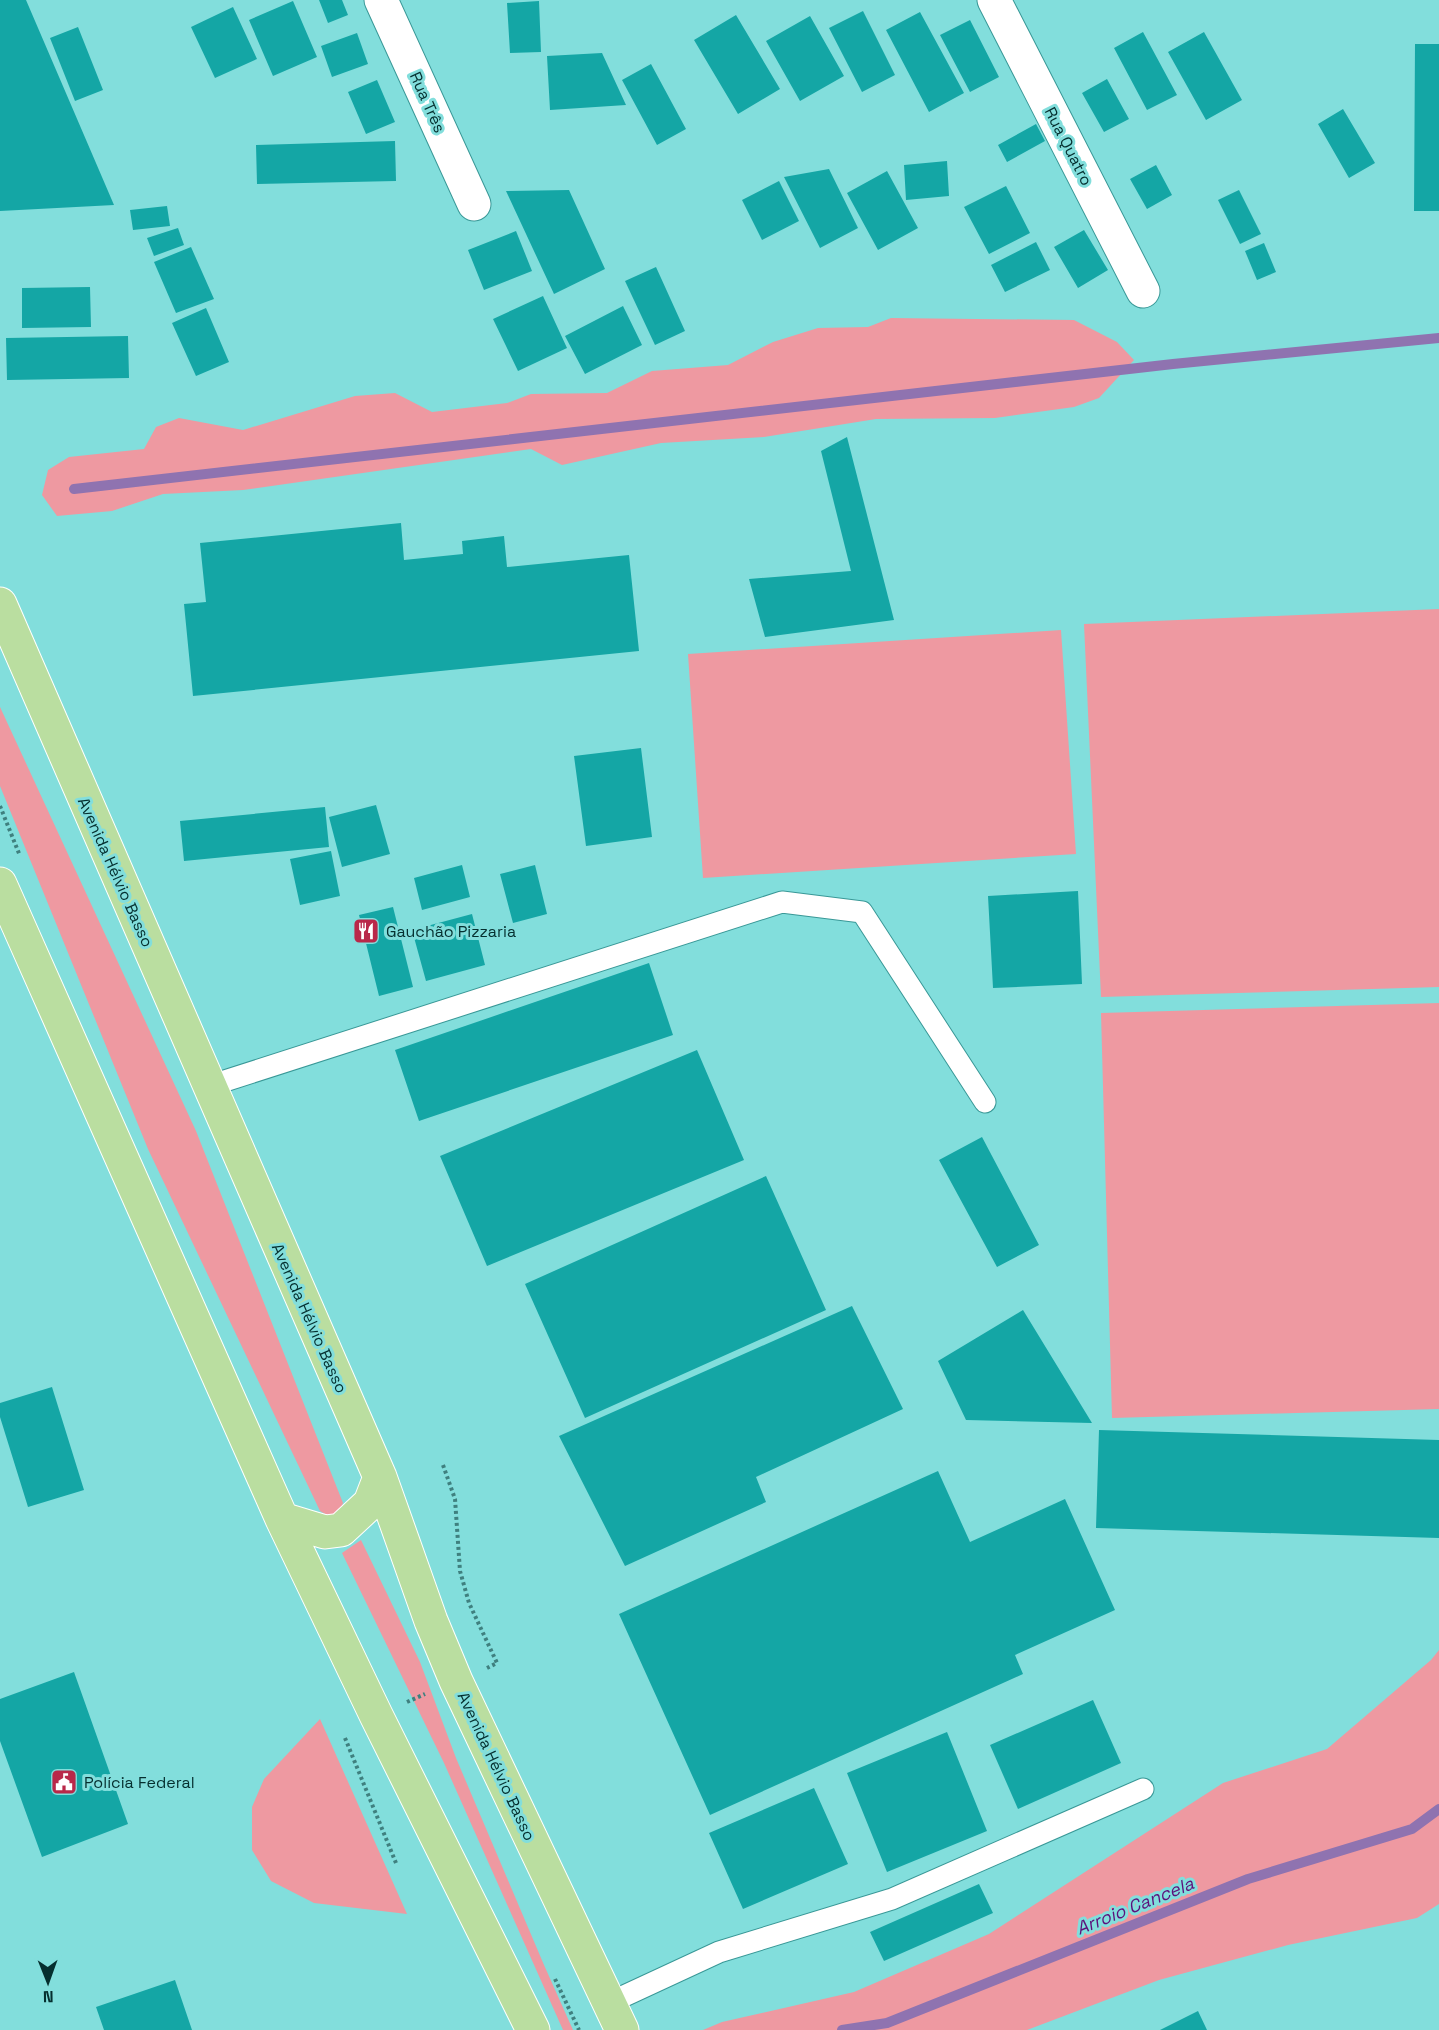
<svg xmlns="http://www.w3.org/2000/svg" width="1439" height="2030" font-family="'Space Grotesk',sans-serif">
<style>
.green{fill:#ee99a1}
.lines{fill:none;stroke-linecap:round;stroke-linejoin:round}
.stream{stroke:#8f73b0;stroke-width:10}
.building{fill:#14a6a5}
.lane-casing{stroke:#399897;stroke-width:23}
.street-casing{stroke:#399897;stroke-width:35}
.primary-casing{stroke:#fff;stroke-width:35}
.path{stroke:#3f807f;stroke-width:4;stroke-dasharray:3 3;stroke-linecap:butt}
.lane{stroke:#fff;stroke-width:21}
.street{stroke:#fff;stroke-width:33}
.primary{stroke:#badea0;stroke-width:33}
.labels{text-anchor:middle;stroke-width:6;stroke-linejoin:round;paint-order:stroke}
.street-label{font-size:16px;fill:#052f2f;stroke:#82dedc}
.poi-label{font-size:16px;fill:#052f2f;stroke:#82dedc;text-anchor:start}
.water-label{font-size:18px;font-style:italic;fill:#5d117b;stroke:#82dedc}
</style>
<rect width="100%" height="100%" fill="#82dedc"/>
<path class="green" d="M 891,318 L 1074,320 L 1117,342 L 1134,360 L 1099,398 L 1074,407 L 995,418 L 876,419 L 764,437 L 661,443 L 562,465 L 531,449 L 243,490 L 163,494 L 112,511 L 57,516 L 42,495 L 48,470 L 69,457 L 144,449 L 156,427 L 179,418 L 243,430 L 355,396 L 395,393 L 432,412 L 507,403 L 531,394 L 607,393 L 652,371 L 728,365 L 773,342 L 818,328 L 868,327 Z
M 1439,609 L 1439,987 L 1101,997 L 1084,624 Z
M 1061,630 L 1076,854 L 703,878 L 688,654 Z
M 0,707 L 196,1131 L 343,1503 L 339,1514 L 330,1517 L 320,1511 L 148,1149 L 0,786 Z
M 1439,1003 L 1439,1409 L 1112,1418 L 1101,1013 Z
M 361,1540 L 420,1662 L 456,1758 L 544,1965 L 573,2030 L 563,2030 L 444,1763 L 342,1553 Z
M 1439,1650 L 1439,1904 L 1417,1918 L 1288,1945 L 1159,1980 L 1027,2030 L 703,2030 L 722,2022 L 854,1992 L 989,1934 L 1223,1783 L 1327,1749 L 1431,1660 Z
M 320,1719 L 407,1914 L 314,1903 L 271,1881 L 252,1850 L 252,1807 L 264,1779 Z"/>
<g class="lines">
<path class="stream" d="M 74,489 L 1173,364 L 1439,338
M 842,2030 L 887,2023 L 1248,1879 L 1412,1829 L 1439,1809"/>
</g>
<path class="building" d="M 0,0 L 26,0 L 114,205 L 0,211 Z
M 319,0 L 342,0 L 348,15 L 328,23 Z
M 293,1 L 317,57 L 273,76 L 249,20 Z
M 539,1 L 541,52 L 510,53 L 507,3 Z
M 233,7 L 257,59 L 215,78 L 191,27 Z
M 863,11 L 895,75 L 862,92 L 829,28 Z
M 920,12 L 964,93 L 929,112 L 886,30 Z
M 736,15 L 780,89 L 738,114 L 694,40 Z
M 810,16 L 844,76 L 800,101 L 766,41 Z
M 970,20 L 999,77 L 970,92 L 940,35 Z
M 78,27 L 103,90 L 75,101 L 50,38 Z
M 1143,32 L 1177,95 L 1147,110 L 1114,48 Z
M 1204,32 L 1242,100 L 1206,120 L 1168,52 Z
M 357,33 L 368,64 L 332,77 L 321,46 Z
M 1415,44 L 1439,44 L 1439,211 L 1414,211 Z
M 602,53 L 626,105 L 550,110 L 547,56 Z
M 651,64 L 686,129 L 657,145 L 622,80 Z
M 1107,79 L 1129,119 L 1104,132 L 1082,93 Z
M 377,80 L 395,122 L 366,134 L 348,92 Z
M 1343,109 L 1375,163 L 1349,178 L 1318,124 Z
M 1036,124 L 1045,141 L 1007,162 L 998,145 Z
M 395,141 L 396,181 L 257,184 L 256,145 Z
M 947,161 L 949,196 L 906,200 L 904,165 Z
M 1156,165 L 1172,195 L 1147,209 L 1130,179 Z
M 829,169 L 858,228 L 820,248 L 784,177 Z
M 887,171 L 918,228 L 878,250 L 847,193 Z
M 779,181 L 799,221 L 762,240 L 742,200 Z
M 1006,186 L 1030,233 L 989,254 L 964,207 Z
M 569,190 L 605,269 L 554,294 L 506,191 Z
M 1239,190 L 1261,234 L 1240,244 L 1218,200 Z
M 167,206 L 170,226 L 133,230 L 130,210 Z
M 178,228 L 184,245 L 154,256 L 147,238 Z
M 1084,230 L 1108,270 L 1078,288 L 1054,247 Z
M 516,231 L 532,271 L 484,290 L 468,250 Z
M 1036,242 L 1050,270 L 1005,292 L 991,265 Z
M 1264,243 L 1276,272 L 1257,280 L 1245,251 Z
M 191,247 L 214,299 L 176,313 L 154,262 Z
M 656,267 L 685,331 L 655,345 L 625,281 Z
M 90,287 L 91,327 L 22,328 L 22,288 Z
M 543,296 L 567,348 L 518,371 L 493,319 Z
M 623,306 L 642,345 L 585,374 L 565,336 Z
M 206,308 L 229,362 L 196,376 L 172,323 Z
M 128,336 L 129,378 L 7,380 L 6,338 Z
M 847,437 L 894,620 L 765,637 L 749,579 L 851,571 L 821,451 Z
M 401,523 L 404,560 L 463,554 L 462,541 L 504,536 L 507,567 L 629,555 L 639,651 L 193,696 L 184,604 L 206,602 L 200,543 Z
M 641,748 L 652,837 L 586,846 L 574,756 Z
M 376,805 L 390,854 L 342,867 L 329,817 Z
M 325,807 L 329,847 L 184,861 L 180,821 Z
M 331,851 L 340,896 L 300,905 L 290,859 Z
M 462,865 L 470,897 L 422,910 L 414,878 Z
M 535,865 L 547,914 L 513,923 L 500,874 Z
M 1078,891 L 1082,984 L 993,988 L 988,896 Z
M 393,907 L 413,987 L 379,996 L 359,915 Z
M 472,914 L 485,965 L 426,981 L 412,930 Z
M 649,963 L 673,1035 L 419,1121 L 395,1050 Z
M 697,1050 L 744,1160 L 487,1266 L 440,1156 Z
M 982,1137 L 1039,1245 L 997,1267 L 939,1160 Z
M 766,1176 L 826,1310 L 585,1418 L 525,1284 Z
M 852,1306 L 903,1409 L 756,1477 L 766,1502 L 625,1566 L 559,1436 Z
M 1023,1310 L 1092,1423 L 966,1420 L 938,1361 Z
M 52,1387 L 84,1490 L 28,1507 L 0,1417 L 0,1403 Z
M 1099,1430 L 1439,1440 L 1439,1538 L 1096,1528 Z
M 938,1471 L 970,1542 L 1065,1499 L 1115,1610 L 1015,1655 L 1023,1674 L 710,1815 L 619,1614 Z
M 74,1672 L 128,1824 L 42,1857 L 0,1741 L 0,1699 Z
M 1093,1700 L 1121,1763 L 1018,1809 L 990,1745 Z
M 947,1732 L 987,1831 L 887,1872 L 847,1773 Z
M 814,1788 L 848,1864 L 743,1909 L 709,1833 Z
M 979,1884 L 993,1913 L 884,1961 L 870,1932 Z
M 175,1980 L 192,2030 L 104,2030 L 96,2007 Z
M 1198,2011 L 1207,2030 L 1160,2030 Z"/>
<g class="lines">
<defs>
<path id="lane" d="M 209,1086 L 782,902 L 862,912 L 985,1102
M 609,2003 L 719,1952 L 892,1899 L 1143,1789"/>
<path id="street" d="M 381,0 L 474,204
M 994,0 L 1143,291"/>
<path id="primary" d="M 0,604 L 380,1477 L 431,1621 L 456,1681 L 622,2030
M 0,884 L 282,1519 L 376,1715 L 533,2030
M 282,1519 L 325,1532 L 341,1530 L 370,1503 L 380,1477"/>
</defs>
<use href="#lane" class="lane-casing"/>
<use href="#street" class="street-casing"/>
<use href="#primary" class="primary-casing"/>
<path class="path" d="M 0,806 L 20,856
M 443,1465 L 455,1499 L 460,1571 L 469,1603 L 497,1663 L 487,1668
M 407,1702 L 425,1694
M 345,1738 L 396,1863
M 555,1979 L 579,2030"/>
<use href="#lane" class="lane"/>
<use href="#street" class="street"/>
<use href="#primary" class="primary"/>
</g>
<defs>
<symbol id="restaurant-square" viewBox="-11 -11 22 22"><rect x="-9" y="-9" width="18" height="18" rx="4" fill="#b92849" stroke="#82dedc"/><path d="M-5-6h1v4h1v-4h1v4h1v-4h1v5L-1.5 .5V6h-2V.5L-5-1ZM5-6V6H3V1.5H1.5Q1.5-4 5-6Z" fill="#fff"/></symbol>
<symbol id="civic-square" viewBox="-11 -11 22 22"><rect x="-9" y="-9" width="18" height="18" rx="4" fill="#b92849" stroke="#82dedc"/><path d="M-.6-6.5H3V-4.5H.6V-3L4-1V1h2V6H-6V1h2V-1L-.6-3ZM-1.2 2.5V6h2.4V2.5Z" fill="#fff"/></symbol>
</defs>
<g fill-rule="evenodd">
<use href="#restaurant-square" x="351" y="916" width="30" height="30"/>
<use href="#civic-square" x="49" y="1767" width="30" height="30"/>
</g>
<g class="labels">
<g class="street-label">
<text transform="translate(428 102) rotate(66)" y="6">Rua Três</text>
<text transform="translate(1069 146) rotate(63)" y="6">Rua Quatro</text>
<text transform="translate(116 872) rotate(66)" y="6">Avenida Hélvio Basso</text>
<text transform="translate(310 1318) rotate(66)" y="6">Avenida Hélvio Basso</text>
<text transform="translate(497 1766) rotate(65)" y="6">Avenida Hélvio Basso</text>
</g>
<g class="poi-label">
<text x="386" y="937">Gauchão Pizzaria</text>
<text x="84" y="1788">Polícia Federal</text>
</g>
<g class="water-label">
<text transform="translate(1135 1906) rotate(-22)" y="6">Arroio Cancela</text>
</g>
</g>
<g transform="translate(48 1982) rotate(179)" stroke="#82dedc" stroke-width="4.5" paint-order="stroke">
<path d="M0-4.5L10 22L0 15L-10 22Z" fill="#052f2f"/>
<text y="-9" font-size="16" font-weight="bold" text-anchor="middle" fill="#052f2f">N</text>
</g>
</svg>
